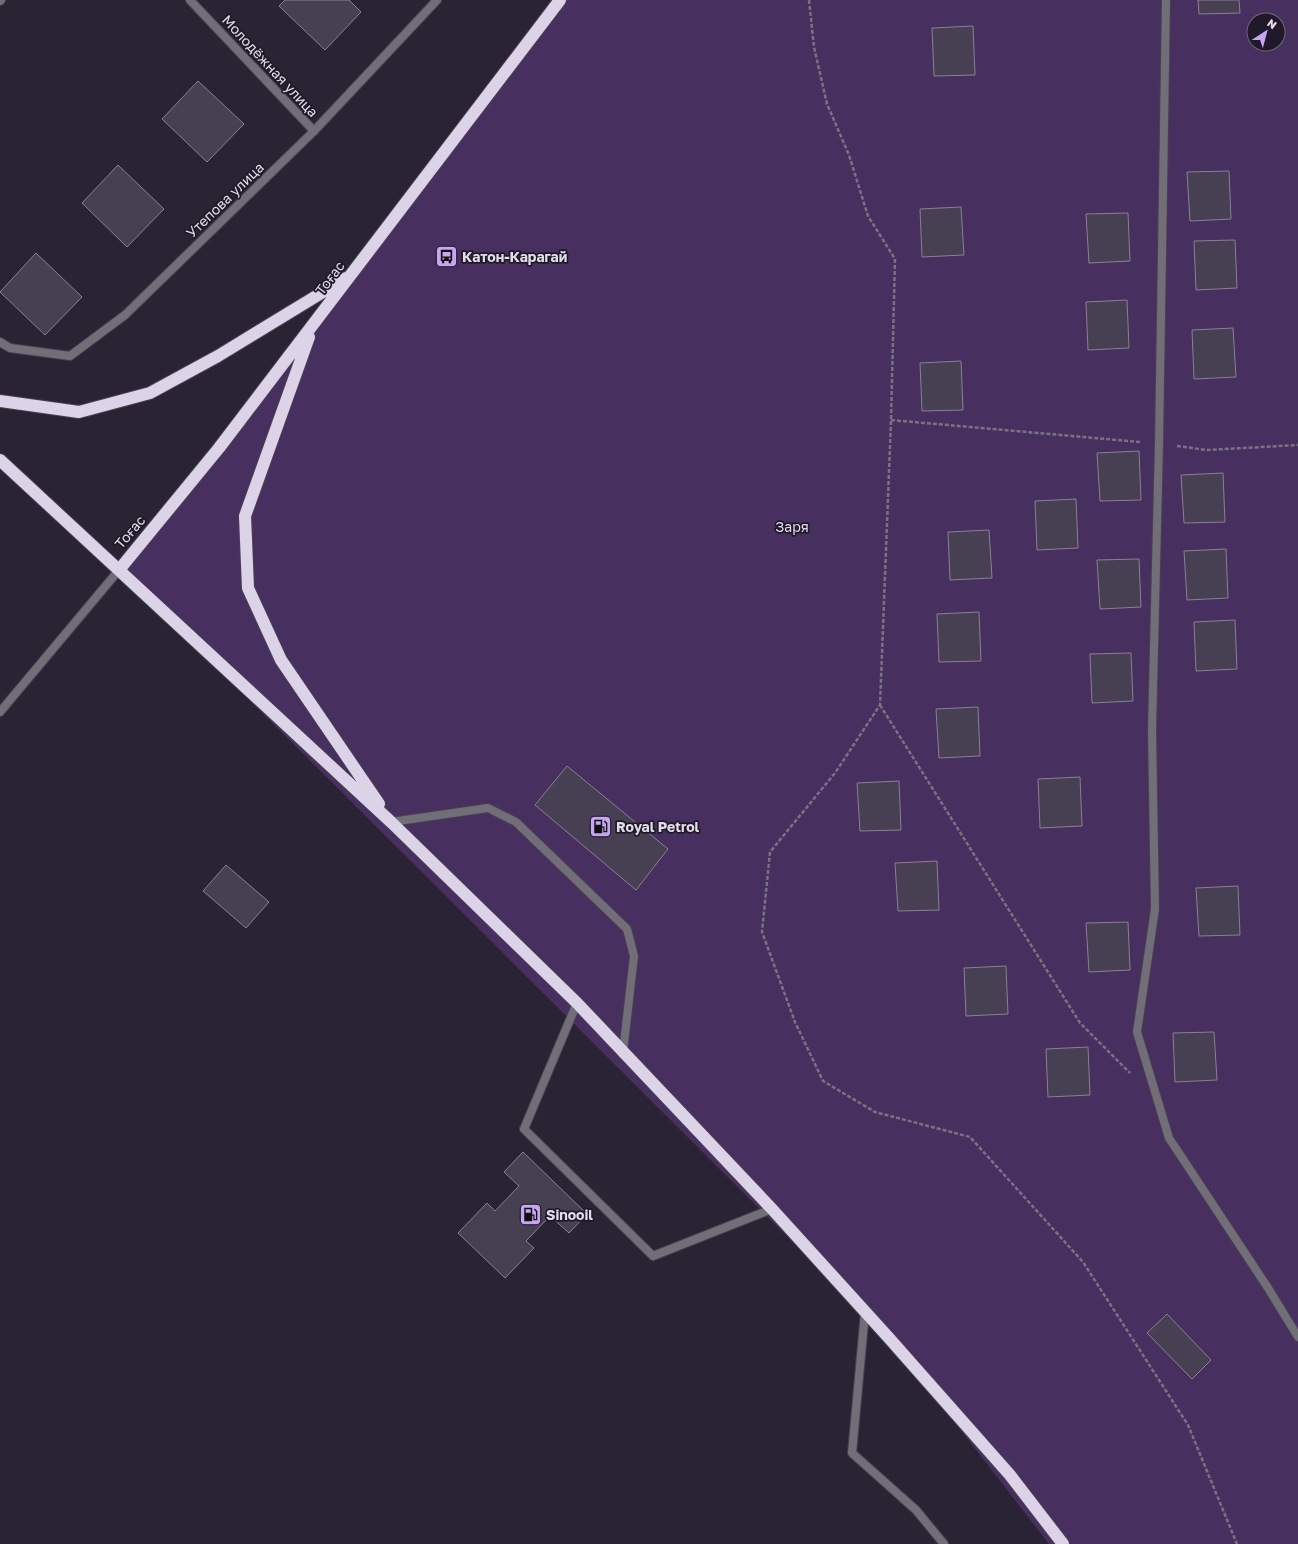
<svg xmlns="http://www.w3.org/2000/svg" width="1298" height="1544" font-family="'Golos Text',sans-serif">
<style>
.green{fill:#473060;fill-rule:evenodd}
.building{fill:#473f52;stroke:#898095}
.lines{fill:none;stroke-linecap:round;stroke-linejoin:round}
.lane-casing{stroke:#474151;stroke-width:10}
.street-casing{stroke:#474151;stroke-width:10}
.highway-casing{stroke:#474151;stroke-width:14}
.path{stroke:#797381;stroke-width:2.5;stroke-dasharray:4 2;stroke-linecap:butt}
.lane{stroke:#726e77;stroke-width:8}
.street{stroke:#726e77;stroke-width:8}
.highway{stroke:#dcd3e9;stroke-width:12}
.labels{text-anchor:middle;stroke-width:3.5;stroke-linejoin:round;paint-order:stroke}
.street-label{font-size:14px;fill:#e1dce7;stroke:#201929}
.poi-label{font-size:14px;font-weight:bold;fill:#e1dce7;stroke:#201929;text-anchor:start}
.park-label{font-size:14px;fill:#e3daf0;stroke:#201929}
</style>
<rect width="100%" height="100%" fill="#2a2334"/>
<path class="green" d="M 551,0 L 1298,0 L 1298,1544 L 1049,1544 L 889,1338 L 119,570 L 313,326 ZM 1254,20 L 1278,20 L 1278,44 L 1254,44 Z"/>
<path class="building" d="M 285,0 L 349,0 L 361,12 L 325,50 L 279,6 Z
M 1198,0 L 1239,0 L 1240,13 L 1199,14 Z
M 973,26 L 975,75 L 934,76 L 932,28 Z
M 198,81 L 244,124 L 207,162 L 162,119 Z
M 118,165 L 164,209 L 127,247 L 82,203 Z
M 1229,171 L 1231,219 L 1190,221 L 1187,172 Z
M 961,207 L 964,255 L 922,257 L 920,209 Z
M 1128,213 L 1130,261 L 1089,263 L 1086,214 Z
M 1235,240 L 1237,288 L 1196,290 L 1194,241 Z
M 36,253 L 82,297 L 45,335 L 0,292 Z
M 1127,300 L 1129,348 L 1088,350 L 1086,302 Z
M 1233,328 L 1236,377 L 1194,379 L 1192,330 Z
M 961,361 L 963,410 L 922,411 L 920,363 Z
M 1139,451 L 1141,500 L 1100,501 L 1097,453 Z
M 1223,473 L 1225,522 L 1184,523 L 1181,475 Z
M 1076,499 L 1078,548 L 1037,550 L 1035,501 Z
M 989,530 L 992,578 L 950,580 L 948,532 Z
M 1226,549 L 1228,598 L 1187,600 L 1184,551 Z
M 1139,559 L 1141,607 L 1100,609 L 1097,560 Z
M 979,612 L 981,661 L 939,662 L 937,614 Z
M 1235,620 L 1237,669 L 1196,671 L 1194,622 Z
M 1131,653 L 1133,701 L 1092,703 L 1090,654 Z
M 978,707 L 980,756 L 939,758 L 936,709 Z
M 567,766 L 668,849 L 636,890 L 535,805 Z
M 1080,777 L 1082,826 L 1040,828 L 1038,779 Z
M 899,781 L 901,830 L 860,831 L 857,783 Z
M 937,861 L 939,910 L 898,911 L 895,863 Z
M 226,865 L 269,902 L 246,928 L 203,891 Z
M 1238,886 L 1240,935 L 1199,936 L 1196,888 Z
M 1128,922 L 1130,970 L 1089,972 L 1086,923 Z
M 1006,966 L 1008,1014 L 966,1016 L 964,968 Z
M 1214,1032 L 1217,1080 L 1175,1082 L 1173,1033 Z
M 1088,1047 L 1090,1095 L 1048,1097 L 1046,1049 Z
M 523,1152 L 587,1214 L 569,1233 L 550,1216 L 526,1241 L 534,1248 L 505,1278 L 458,1233 L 487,1203 L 495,1211 L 519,1186 L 504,1172 Z
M 1167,1314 L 1211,1360 L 1192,1379 L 1147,1333 Z"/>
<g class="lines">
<defs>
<path id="lane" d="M 0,342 L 10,348 L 70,356 L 125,315 L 314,131
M 391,822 L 488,808 L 516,822 L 627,929 L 634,956 L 623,1052
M 577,1003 L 524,1129 L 653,1256 L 772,1209
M 865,1312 L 852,1453 L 916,1510 L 944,1544"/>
<path id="street" d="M 190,0 L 314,131 L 437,0
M 1166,0 L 1159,443 L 1152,730 L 1155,909 L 1137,1032 L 1169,1138 L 1268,1288 L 1298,1337
M 0,1 L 1,0
M 0,712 L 119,570"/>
<path id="highway" d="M 309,337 L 245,516 L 248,588 L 281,660 L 379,804
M 0,401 L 79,412 L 150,393 L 218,356 L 346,278
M 0,460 L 391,822 L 577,1003 L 772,1209 L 889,1338 L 1010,1475 L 1063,1544
M 119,570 L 219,448 L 560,0"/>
</defs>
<use href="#lane" class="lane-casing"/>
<use href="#street" class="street-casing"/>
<use href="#highway" class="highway-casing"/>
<path class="path" d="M 809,0 L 814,47 L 827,104 L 849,155 L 868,216 L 895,259 L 891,420 L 880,705 L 835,773 L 770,852 L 762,932 L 795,1022 L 823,1081 L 875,1112 L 970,1137 L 1083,1262 L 1188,1425 L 1237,1544
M 891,420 L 1140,442
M 1177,446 L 1207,450 L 1298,445
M 880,705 L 1080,1023 L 1130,1073"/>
<use href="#lane" class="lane"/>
<use href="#street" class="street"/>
<use href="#highway" class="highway"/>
</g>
<defs>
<symbol id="bus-square" viewBox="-11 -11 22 22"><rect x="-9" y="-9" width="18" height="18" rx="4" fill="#c6a6f0" stroke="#201929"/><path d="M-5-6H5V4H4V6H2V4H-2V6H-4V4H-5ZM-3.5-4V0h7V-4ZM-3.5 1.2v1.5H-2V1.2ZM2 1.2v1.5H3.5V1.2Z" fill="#111"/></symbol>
<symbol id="fuel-square" viewBox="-11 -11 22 22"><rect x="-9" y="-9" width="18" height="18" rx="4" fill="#c6a6f0" stroke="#201929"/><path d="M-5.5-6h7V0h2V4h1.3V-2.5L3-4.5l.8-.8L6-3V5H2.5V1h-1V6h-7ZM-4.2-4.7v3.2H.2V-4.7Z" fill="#111"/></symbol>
</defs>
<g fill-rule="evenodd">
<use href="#bus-square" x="434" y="244" width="25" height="25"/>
<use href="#fuel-square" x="588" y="814" width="25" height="25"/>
<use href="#fuel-square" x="518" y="1202" width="25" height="25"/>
</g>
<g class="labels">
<g class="street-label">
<text transform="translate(270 66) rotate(47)" y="5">Молодёжная улица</text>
<text transform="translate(225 200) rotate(-44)" y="5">Утепова улица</text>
<text transform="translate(330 278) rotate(-53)" y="5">Тоғас</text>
<text transform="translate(130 532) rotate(-50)" y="5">Тоғас</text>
</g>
<g class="poi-label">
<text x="462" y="262">Катон-Карагай</text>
<text x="616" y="832">Royal Petrol</text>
<text x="546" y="1220">Sinooil</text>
</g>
<g class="park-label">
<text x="792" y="532">Заря</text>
</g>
</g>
<g transform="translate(1266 32) rotate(36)"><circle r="19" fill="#201929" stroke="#6d6775"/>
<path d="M0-3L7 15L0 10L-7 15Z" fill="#c6a6f0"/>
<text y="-6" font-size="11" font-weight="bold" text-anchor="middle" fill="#e1dce7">N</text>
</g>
</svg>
